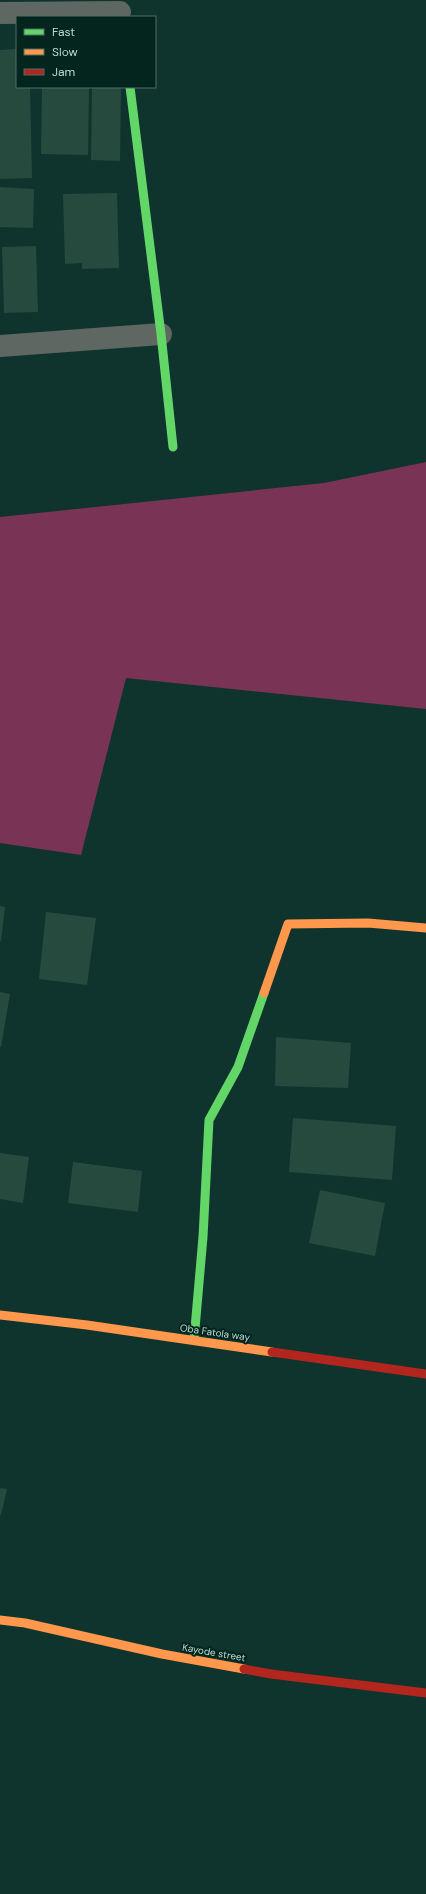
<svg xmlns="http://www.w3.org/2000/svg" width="426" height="1894" font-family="'DM Sans',sans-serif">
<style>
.green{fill:#793455}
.building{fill:#274a3e}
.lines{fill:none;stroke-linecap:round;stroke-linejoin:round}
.street{stroke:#5e6761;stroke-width:22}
.fast{stroke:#63d668;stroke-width:9}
.slow{stroke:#ff974d;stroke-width:9}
.jam{stroke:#b3261e;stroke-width:9}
.labels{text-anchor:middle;stroke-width:4;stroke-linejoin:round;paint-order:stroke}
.street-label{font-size:10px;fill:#b7dbd0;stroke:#04251e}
</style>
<rect width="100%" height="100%" fill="#0f342d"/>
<path class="green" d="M 426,462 L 426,709 L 126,678 L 81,855 L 0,843 L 0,517 L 324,483 Z"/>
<path class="building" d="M 17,49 L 17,87 L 30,87 L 32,178 L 0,179 L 0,50 Z
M 42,87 L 89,87 L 88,155 L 41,154 Z
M 92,87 L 121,87 L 120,161 L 91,160 Z
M 0,187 L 34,189 L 33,228 L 0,227 Z
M 117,193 L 119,268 L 82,269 L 82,263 L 65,264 L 63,194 Z
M 36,246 L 38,312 L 4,313 L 2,247 Z
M 0,906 L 5,907 L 1,941 L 0,941 Z
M 46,912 L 96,918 L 87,985 L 39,979 Z
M 0,992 L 10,994 L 1,1047 L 0,1047 Z
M 276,1037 L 351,1043 L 348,1088 L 275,1086 Z
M 293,1118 L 396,1126 L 392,1180 L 289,1172 Z
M 0,1153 L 29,1157 L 23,1203 L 0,1199 Z
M 73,1162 L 142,1171 L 138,1212 L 68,1203 Z
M 320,1190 L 385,1203 L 375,1256 L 309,1243 Z
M 0,1488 L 7,1489 L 1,1515 L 0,1515 Z"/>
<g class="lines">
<path class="street" d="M 0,13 L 120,12
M 0,346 L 161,334"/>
<path class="fast" d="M 130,87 L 161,334 L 173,447
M 194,1340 L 203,1237 L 209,1120 L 238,1067 L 264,993"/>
<path class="slow" d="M 264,993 L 288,924 L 368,923 L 426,928
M 0,1315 L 87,1325 L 272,1352
M 0,1620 L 25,1623 L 162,1654 L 244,1669"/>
<path class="jam" d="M 272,1352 L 426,1374
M 244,1669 L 271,1674 L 426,1693"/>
</g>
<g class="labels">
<g class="street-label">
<text transform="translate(215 1332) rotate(8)" y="4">Oba Fatola way</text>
<text transform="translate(214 1652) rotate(10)" y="4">Kayode street</text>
</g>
</g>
<rect x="16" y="16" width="140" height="72" fill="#04251e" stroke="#4c6e65"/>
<rect x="24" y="29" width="20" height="6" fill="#63d668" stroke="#4c6e65"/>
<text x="52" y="36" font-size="12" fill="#b7dbd0">Fast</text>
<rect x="24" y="49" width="20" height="6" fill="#ff974d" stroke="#4c6e65"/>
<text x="52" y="56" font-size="12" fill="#b7dbd0">Slow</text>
<rect x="24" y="69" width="20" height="6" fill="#b3261e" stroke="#4c6e65"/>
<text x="52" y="76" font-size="12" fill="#b7dbd0">Jam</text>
</svg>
